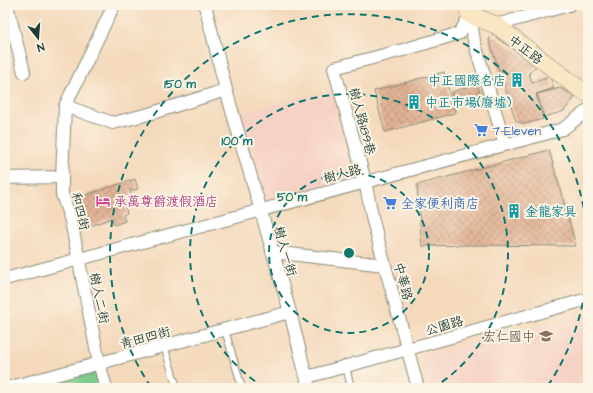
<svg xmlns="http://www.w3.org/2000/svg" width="593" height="393" font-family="'Architects Daughter','LXGW WenKai TC',sans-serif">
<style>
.built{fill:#f6d2c4}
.park{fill:url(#park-tufts);stroke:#4e8460}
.building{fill:url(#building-cross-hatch)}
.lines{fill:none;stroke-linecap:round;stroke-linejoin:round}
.lane-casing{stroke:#8a8b78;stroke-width:8}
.street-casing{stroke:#8a8b78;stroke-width:14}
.secondary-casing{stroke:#8a8b78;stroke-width:18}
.lane{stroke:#fff;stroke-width:6}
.street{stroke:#fff;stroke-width:12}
.secondary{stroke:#f9e7c3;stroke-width:17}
.ring{fill:none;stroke:#0f766e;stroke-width:2;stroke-dasharray:7 5}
.labels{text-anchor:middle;stroke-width:4;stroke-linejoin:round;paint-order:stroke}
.street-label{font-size:13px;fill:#1f3d34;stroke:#fcf5e5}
.culture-label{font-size:13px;fill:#0d838f;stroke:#fcf5e5;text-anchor:start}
.shop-label{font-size:13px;fill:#366cbe;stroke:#fcf5e5;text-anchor:start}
.hotel-label{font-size:13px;fill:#b23c85;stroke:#fcf5e5;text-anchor:start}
.education-label{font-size:13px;fill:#785e54;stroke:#fcf5e5;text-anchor:end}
.centre{fill:#0f766e;stroke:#fcf5e5;stroke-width:2}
.ring-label{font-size:12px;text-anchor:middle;font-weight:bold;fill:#0f766e;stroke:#fcf5e5;stroke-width:4;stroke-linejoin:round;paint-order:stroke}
</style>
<defs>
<pattern id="park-tufts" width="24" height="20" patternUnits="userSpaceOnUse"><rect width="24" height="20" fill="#7ccc8c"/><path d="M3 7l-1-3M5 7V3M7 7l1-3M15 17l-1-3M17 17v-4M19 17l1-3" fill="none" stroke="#65a773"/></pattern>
<pattern id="building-cross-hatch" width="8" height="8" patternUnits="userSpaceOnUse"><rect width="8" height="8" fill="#e3b394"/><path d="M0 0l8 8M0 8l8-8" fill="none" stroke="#b7937a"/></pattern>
</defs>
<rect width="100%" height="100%" fill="#fcf5e5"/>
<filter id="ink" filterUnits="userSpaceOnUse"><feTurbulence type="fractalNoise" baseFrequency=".025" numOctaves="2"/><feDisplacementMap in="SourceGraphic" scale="8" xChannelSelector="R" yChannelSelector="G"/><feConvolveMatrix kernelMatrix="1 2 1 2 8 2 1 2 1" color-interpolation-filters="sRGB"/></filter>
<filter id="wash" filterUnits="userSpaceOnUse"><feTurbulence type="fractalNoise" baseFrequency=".012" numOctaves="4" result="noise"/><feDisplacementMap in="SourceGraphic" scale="16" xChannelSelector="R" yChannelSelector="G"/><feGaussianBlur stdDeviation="0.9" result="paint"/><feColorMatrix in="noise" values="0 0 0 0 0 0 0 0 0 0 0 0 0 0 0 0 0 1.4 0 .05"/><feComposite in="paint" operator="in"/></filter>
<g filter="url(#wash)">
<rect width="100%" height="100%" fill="#f4d9bb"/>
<path class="built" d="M 332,90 L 355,181 L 262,204 L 240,113 Z
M 588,315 L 588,388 L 429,388 L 421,357 Z"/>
<path class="park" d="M 98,370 L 102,388 L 42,388 L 41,385 Z"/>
<g id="blocks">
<path class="building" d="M 491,35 L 494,36 L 537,65 L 529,73 L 532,83 L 550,77 L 554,88 L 536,94 L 543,119 L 524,124 L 516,121 L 489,40 Z
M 444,72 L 455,113 L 385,132 L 374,91 Z
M 477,84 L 482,99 L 456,107 L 452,92 Z
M 560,88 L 576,96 L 564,111 L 544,117 L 537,94 Z
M 549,150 L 576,246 L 471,245 L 422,246 L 417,185 Z
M 135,179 L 138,189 L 130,191 L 133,200 L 124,203 L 127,213 L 123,215 L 125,221 L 114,225 L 112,218 L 87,227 L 77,198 Z"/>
</g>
</g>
<g filter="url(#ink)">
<use href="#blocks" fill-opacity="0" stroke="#8a8b78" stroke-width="1"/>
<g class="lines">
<defs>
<path id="lane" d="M 225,330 L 242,388
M 164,346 L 177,388
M 346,367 L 351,388"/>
<path id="street" d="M 7,5 L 24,72
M 205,5 L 226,90 L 290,312 L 309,388
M 470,15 L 474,41 L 505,144
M 496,25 L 569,5
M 65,106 L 113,123 L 149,114 L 226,90
M 62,177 L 65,106 L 114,5
M 5,178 L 62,177 L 62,194 L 71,221 L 99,363 L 106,388
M 272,252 L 385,265
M 5,279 L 563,129 L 588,110
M 307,377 L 588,299
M 7,388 L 290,312
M 418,388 L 373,221 L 365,181 L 334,68 L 403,50 L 460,33 L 470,15"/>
<path id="secondary" d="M 466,5 L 470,15 L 496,25 L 577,87 L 588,94"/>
</defs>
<use href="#lane" class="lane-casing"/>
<use href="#street" class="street-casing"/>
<use href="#secondary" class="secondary-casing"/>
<use href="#lane" class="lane"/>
<use href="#street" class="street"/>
<use href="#secondary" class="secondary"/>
</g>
</g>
<g class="ring">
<circle cx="349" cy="253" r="80"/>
<path d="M265 388A159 159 0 1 1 433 388"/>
<path d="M588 255A239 239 0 0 1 547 387M151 387A239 239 0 1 1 588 251"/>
</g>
<defs>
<symbol id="building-bare" viewBox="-9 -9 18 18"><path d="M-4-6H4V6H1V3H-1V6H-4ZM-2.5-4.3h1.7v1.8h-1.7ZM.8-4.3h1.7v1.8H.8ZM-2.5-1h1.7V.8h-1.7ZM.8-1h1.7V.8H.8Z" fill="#0f9aa8" stroke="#fcf5e5" stroke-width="2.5" paint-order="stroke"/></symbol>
<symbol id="supermarket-bare" viewBox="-9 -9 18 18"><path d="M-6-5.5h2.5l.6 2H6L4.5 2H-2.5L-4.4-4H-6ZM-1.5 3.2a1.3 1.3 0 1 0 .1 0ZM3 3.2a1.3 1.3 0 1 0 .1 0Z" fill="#3f7fe0" stroke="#fcf5e5" stroke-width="2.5" paint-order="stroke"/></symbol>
<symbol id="hotel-bare" viewBox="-9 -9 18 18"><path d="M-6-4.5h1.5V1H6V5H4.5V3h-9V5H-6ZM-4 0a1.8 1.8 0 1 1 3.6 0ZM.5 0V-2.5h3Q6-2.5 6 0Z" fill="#d1479c" stroke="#fcf5e5" stroke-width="2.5" paint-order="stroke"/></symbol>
<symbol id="school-bare" viewBox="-9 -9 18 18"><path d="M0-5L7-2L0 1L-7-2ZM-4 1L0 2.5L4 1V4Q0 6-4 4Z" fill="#8d6e63" stroke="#fcf5e5" stroke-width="2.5" paint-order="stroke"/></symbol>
</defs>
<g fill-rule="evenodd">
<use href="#building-bare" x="507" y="70" width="20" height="20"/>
<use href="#building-bare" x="404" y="92" width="20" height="20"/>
<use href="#supermarket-bare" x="471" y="120" width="20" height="20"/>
<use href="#hotel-bare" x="93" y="191" width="20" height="20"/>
<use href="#supermarket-bare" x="380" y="193" width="20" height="20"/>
<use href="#building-bare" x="504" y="201" width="20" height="20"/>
<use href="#school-bare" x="536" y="326" width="20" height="20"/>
</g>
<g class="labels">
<g class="street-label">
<text transform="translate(526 49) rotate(37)" y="5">中正路</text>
<text transform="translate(363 121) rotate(75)" y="5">樹人路189巷</text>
<text transform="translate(342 173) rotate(-15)" y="5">樹人路</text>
<text transform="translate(81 211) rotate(76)" y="5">和四街</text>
<text transform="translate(286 251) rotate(74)" y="5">樹人一街</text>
<text transform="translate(404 281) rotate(75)" y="5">中華路</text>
<text transform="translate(100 298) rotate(78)" y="5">樹人二街</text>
<text transform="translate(444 325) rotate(-16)" y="5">公園路</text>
<text transform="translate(145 337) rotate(-15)" y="5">青田四街</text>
</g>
<g class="culture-label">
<text x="506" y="85" text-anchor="end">中正國際名店</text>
<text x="425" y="107">中正市場(廢墟)</text>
<text x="525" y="216">金龍家具</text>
</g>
<g class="shop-label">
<text x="492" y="135">7-Eleven</text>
<text x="401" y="208">全家便利商店</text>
</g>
<g class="hotel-label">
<text x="114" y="206">承萬尊爵渡假酒店</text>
</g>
<g class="education-label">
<text x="535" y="341">宏仁國中</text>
</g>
</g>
<circle cx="349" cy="253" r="6" class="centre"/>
<g class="ring-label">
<text x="180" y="88">150 m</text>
<text x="237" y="145">100 m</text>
<text x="292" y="201">50 m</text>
</g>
<rect width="593" height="393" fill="none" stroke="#fcf5e5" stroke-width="20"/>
<g transform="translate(38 38) rotate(163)" stroke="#fcf5e5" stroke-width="3" paint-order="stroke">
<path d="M0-3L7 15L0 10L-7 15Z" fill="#1f3d34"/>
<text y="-6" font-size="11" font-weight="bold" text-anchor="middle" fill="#1f3d34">N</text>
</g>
</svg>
